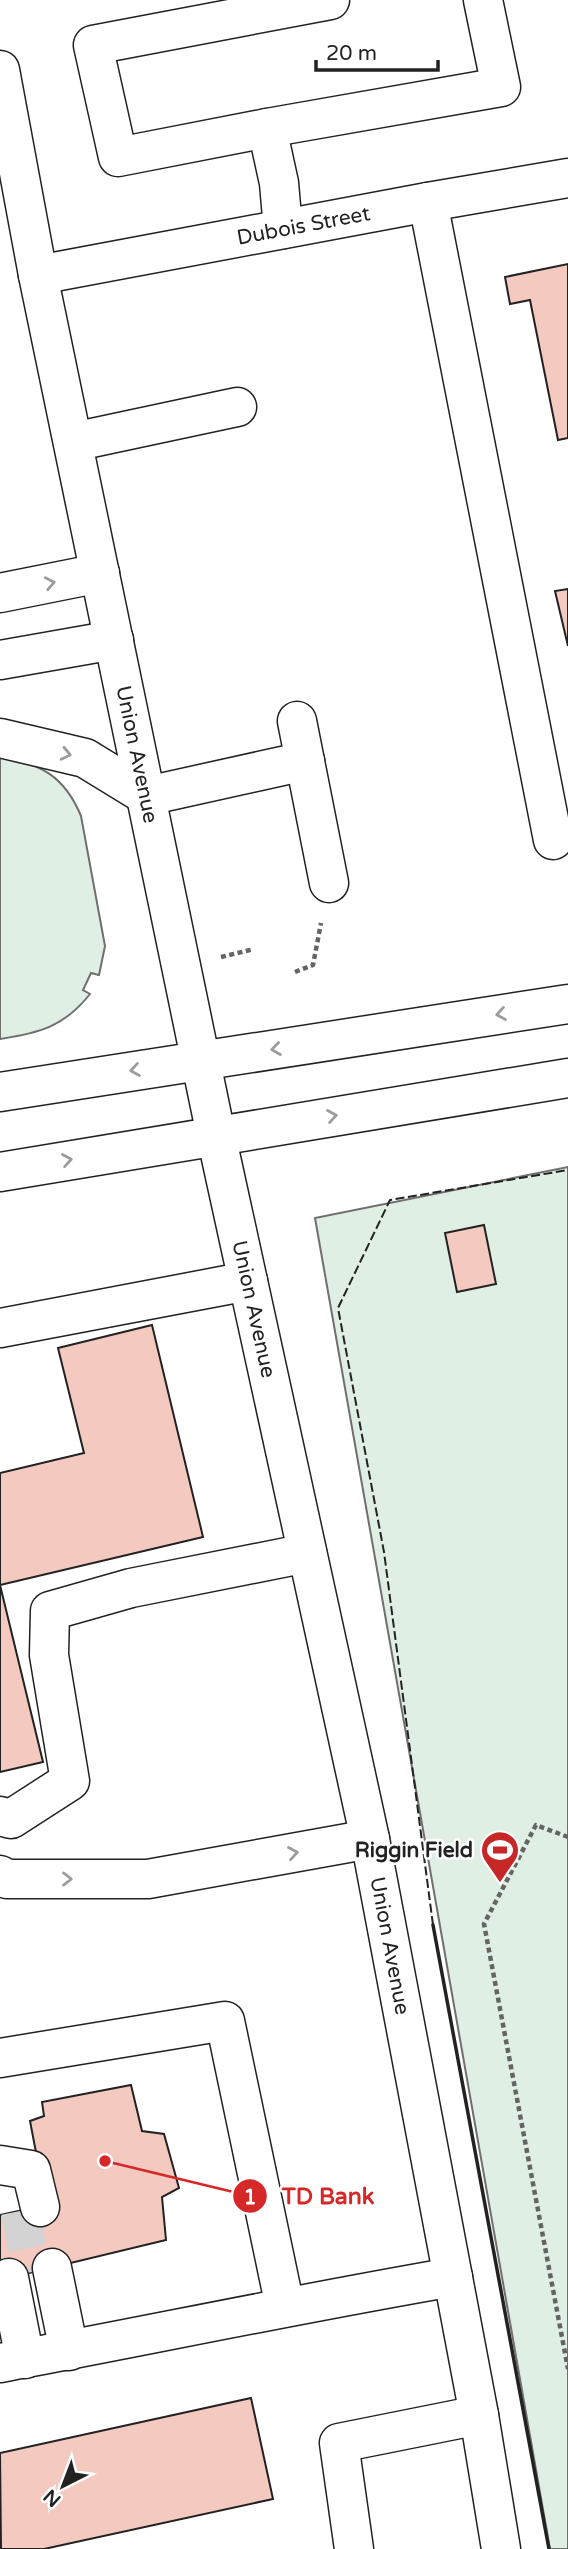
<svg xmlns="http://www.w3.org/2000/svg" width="568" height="2549" font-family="'Varela Round',sans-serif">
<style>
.green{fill:#e0efe3;stroke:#6f6f6f;stroke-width:2}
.building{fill:#f3c9c0;stroke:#222;stroke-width:2}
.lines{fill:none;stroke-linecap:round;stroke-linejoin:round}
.minor-tunnel{stroke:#d3d3d3;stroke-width:38;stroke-dasharray:38 19;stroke-linecap:butt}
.minor-casing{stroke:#222;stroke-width:41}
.highway-casing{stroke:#222;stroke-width:41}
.path{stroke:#646464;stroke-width:4.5;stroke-dasharray:5 3.5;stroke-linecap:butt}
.minor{stroke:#fff;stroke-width:38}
.highway{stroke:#fff;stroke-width:38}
.fence{stroke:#222;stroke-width:2;stroke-dasharray:9 3.5;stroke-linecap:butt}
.wall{stroke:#222;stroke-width:3.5}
.oneway{stroke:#9c9c9c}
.labels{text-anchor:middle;stroke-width:5;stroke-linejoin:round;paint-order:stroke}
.street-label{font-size:21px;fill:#222;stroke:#fff}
.poi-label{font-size:21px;font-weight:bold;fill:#222;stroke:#fff;text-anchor:end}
.leader{fill:none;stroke:#d62828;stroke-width:2.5}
.callout-dot{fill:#d62828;stroke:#fff;stroke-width:2.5}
.mark-label{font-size:21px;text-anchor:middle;font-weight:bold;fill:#fff}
.callout-label{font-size:23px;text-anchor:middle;font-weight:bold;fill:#d62828;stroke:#fff;stroke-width:5;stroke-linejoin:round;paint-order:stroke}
</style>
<rect width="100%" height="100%" fill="#fff"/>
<path class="green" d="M 0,755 C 41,765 64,775 81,816 L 105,946 L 99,975 L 91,973 L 83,990 L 90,994 C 64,1027 39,1033 0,1039 Z
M 568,1167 L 568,2549 L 550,2549 L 315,1218 Z"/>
<path class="building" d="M 568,264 L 568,438 L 558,440 L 530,300 L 510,304 L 505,277 Z
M 568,589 L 568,646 L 555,591 Z
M 484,1225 L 496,1284 L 457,1292 L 445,1233 Z
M 152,1325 L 203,1537 L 0,1585 L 43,1762 L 0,1772 L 0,1473 L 84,1453 L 58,1348 Z
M 131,2085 L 142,2131 L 164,2134 L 179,2188 L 162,2197 L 166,2240 L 0,2280 L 0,2215 L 46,2205 L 30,2121 L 44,2116 L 42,2102 Z
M 251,2398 L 273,2499 L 44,2549 L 1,2549 L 0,2453 Z"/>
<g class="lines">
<path class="minor-tunnel" d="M 20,2211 L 32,2272"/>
<defs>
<g id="minor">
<path d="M 330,0 L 93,45 L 118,157 L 267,128 L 501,87 L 483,0"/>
<path id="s1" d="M 0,70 L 38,275 L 216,1135 L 370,1839 L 479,2415 L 501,2549"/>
<path d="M 267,128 L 279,183 L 283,229"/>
<path d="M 428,202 L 553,840"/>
<path id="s2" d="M 38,275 L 428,202 L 568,178"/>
<path d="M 73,442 L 237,407"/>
<path d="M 0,593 L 100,573"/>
<path d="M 0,660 L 114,640"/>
<path d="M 297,721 L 329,883"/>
<path d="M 147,796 L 305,761"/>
<path d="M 0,1328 L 248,1281"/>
<path d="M 0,1816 L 11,1819 L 70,1781 L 49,1655 L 50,1611 L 131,1588 L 307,1553"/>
<path d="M 0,2058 L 225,2021 L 285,2307"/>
<path d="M 0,2165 L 31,2170 L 40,2207"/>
<path d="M 52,2268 L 69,2351"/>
<path d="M 9,2278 L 25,2359"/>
<path d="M 0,2363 C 151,2335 301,2303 453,2277"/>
<path d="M 354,2549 L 339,2443 L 479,2415"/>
</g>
<path id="highway" d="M 0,738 L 85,758 L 147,796
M 0,1092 L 568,1004
M 0,1172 L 568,1078
M 0,1875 L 7,1879 L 148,1879 L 370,1839"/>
</defs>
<use href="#minor" class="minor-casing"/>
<use href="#highway" class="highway-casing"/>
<path class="path" d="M 221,957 L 254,949
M 295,972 L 313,965 L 321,923
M 568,1837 L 536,1825 L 484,1924 L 568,2369"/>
<use href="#minor" class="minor"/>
<use href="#highway" class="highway"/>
<path class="fence" d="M 433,1925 L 384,1552 L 338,1308 L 390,1200 L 568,1170"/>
<path class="wall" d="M 433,1925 L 549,2549"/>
</g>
<defs><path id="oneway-chevron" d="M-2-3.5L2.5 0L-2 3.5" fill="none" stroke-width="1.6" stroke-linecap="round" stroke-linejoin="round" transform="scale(1.75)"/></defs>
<g class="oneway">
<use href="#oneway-chevron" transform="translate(50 583) rotate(-11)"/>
<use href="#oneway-chevron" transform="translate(66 754) rotate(13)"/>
<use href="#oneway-chevron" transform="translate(501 1014) rotate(171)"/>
<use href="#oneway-chevron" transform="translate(276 1049) rotate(172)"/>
<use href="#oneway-chevron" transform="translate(135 1070) rotate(171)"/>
<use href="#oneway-chevron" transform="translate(332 1116) rotate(-9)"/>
<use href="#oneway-chevron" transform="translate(67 1160) rotate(-10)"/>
<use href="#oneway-chevron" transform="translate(293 1853) rotate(-10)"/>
<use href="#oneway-chevron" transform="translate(67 1879)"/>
</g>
<defs>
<symbol id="stadium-pin" viewBox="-11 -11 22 30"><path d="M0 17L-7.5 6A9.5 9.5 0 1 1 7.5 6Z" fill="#c62828" stroke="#fff"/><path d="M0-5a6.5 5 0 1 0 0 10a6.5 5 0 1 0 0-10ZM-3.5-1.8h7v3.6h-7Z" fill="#fff"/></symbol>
</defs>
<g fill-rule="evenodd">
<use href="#stadium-pin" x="478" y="1828" width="44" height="60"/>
</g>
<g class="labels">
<g class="street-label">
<text dy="7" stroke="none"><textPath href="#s2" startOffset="270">Dubois Street</textPath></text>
<text dy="7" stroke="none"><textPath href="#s1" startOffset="698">Union Avenue</textPath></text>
<text dy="7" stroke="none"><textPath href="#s1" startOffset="1265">Union Avenue</textPath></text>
<text dy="7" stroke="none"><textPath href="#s1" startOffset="1916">Union Avenue</textPath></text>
</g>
<g class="poi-label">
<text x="473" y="1857">Riggin Field</text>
</g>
</g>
<path class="leader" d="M105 2161L250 2196"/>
<g class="callout-dot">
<circle cx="105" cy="2161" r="7"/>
<circle cx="250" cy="2196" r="18"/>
</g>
<g class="mark-label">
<text x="250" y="2204">1</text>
</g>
<g class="callout-label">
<text x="328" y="2204">TD Bank</text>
</g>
<g transform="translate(63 2486) rotate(222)" stroke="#ffffff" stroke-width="5" paint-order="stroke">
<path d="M0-5L12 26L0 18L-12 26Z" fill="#222222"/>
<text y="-10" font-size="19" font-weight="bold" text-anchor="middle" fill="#222222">N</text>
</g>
<path d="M316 60v10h122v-10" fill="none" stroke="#222222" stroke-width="3.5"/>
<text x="326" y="60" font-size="21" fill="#222222" stroke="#ffffff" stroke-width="5" paint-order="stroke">20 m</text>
</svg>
